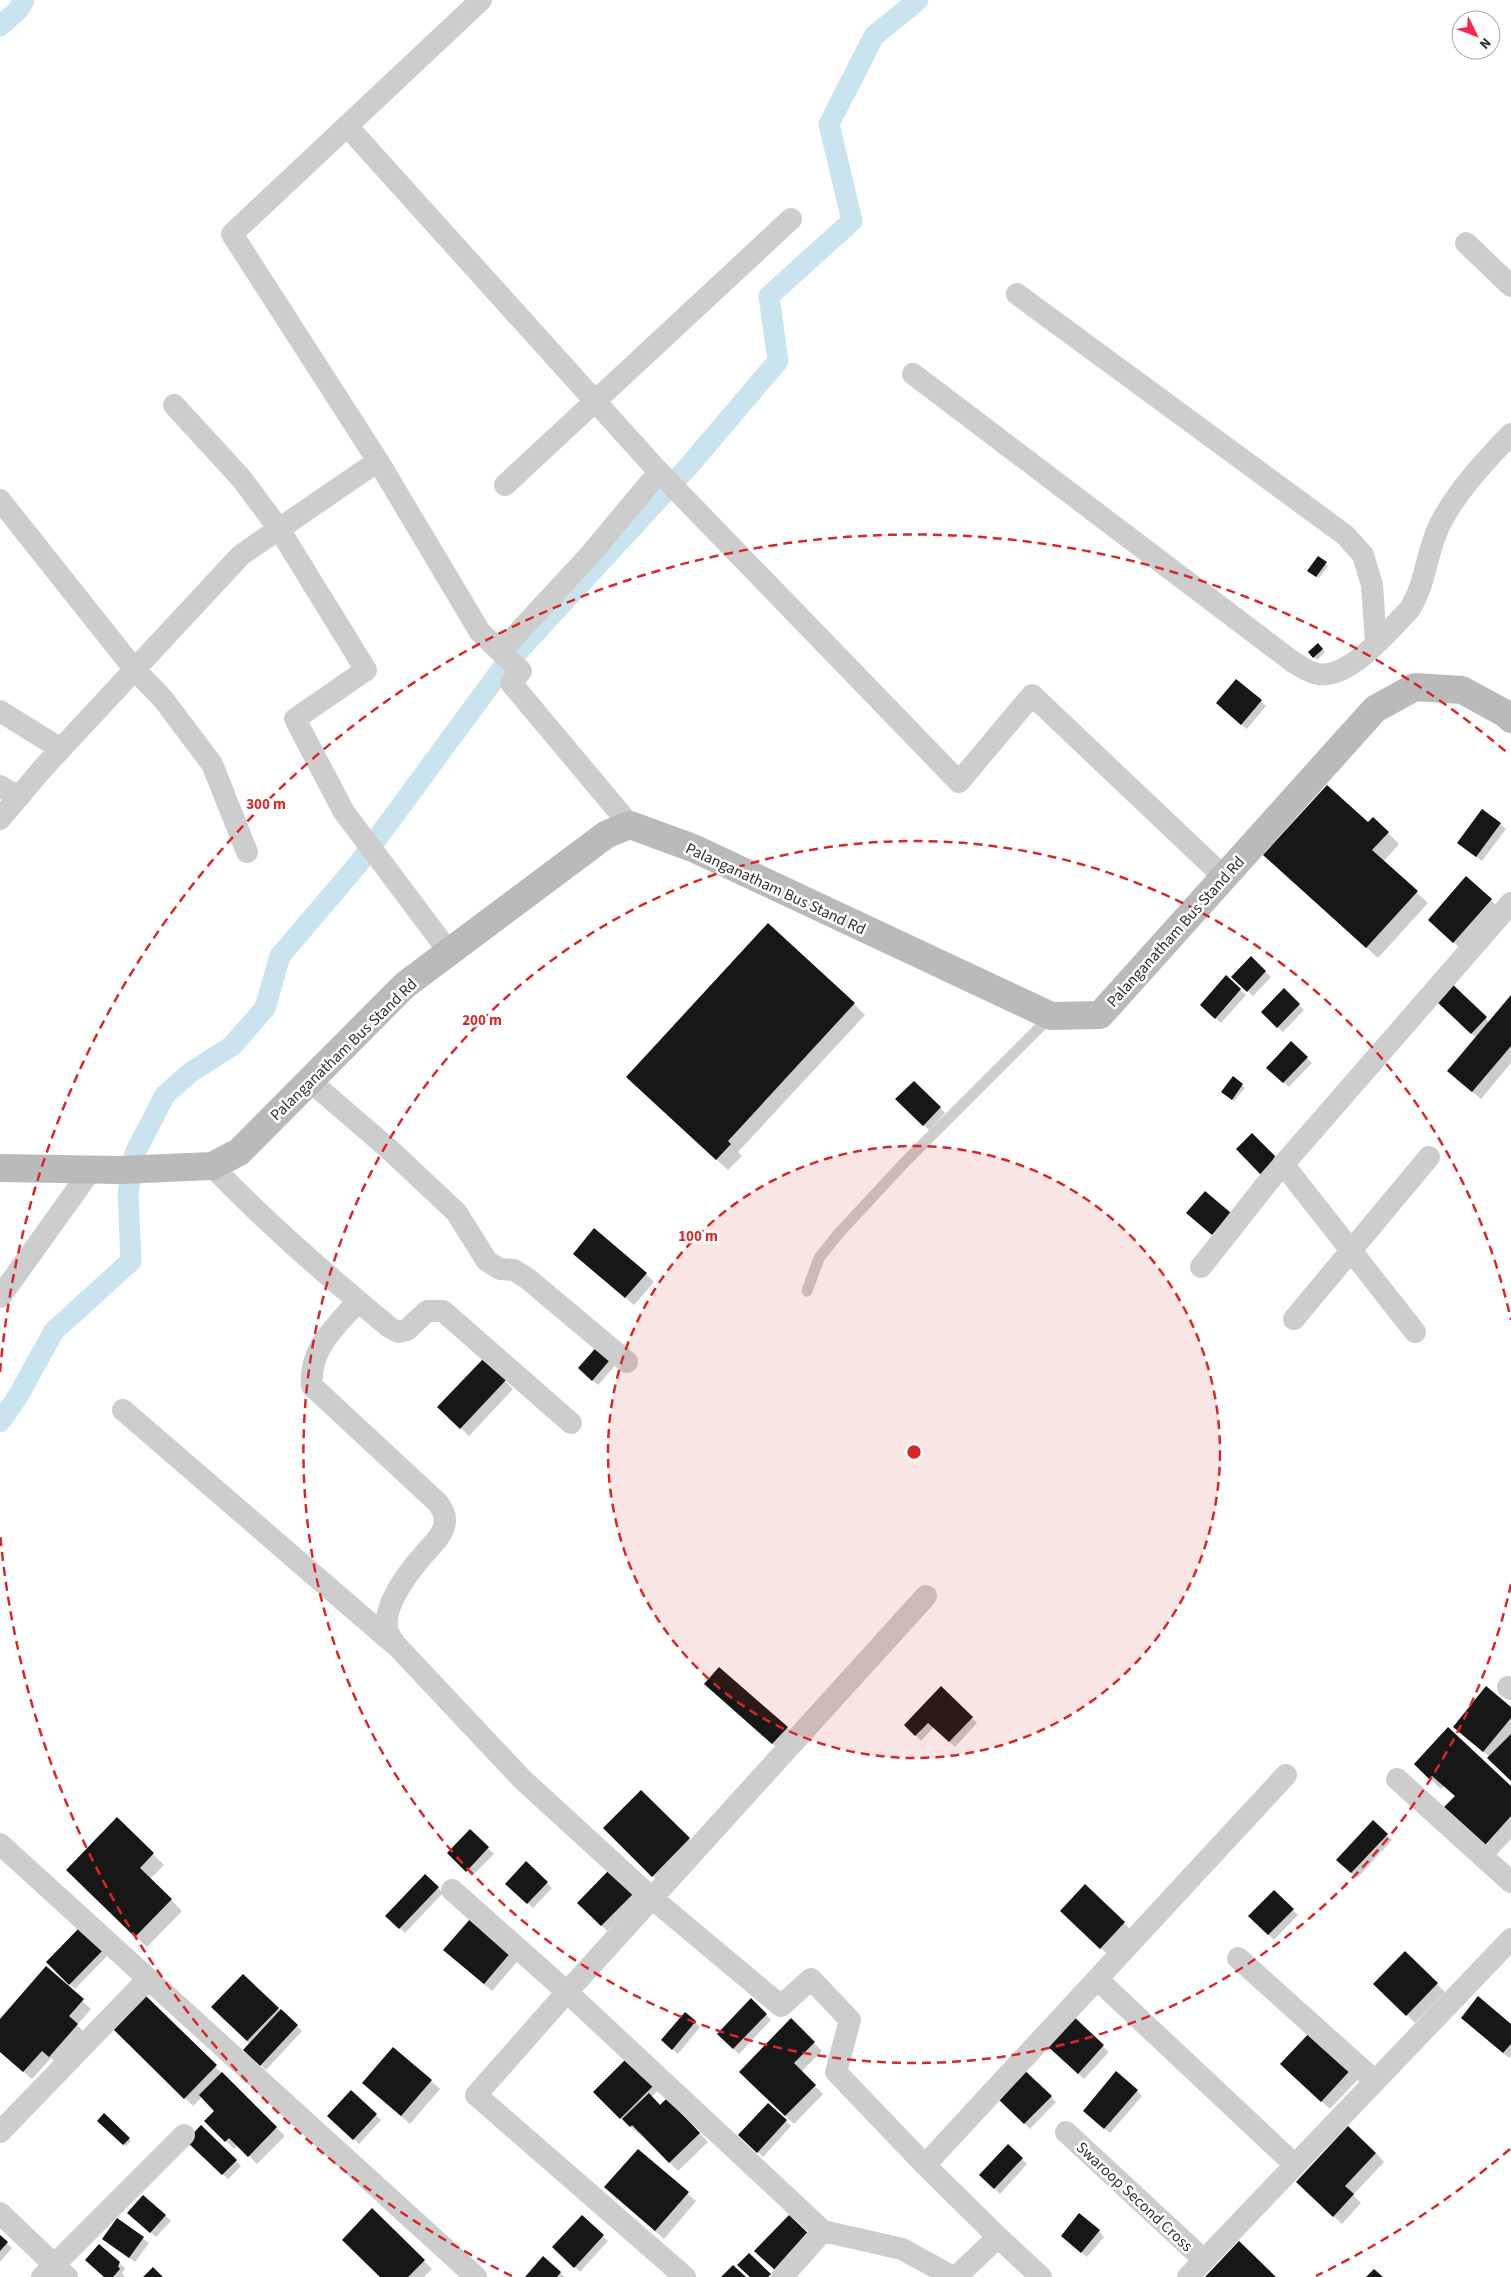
<svg xmlns="http://www.w3.org/2000/svg" width="1511" height="2277" font-family="'Source Sans 3',sans-serif">
<style>
.shadow{fill:#0003}
.lines{fill:none;stroke-linecap:round;stroke-linejoin:round}
.canal{stroke:#c9e4ee;stroke-width:21}
.building{fill:#171717}
.lane{stroke:#cdcdcd;stroke-width:11}
.street{stroke:#cdcdcd;stroke-width:22}
.secondary{stroke:#bababa;stroke-width:28}
.ring{fill:none;stroke:#d62828;stroke-width:2.5;stroke-dasharray:9 6}
.labels{text-anchor:middle;stroke-width:5;stroke-linejoin:round;paint-order:stroke}
.street-label{font-size:16px;fill:#303030;stroke:#fff}
.centre{fill:#d62828;stroke:#fff;stroke-width:2.5}
.ring-label{font-size:15px;text-anchor:middle;font-weight:bold;fill:#d62828;stroke:#fff;stroke-width:5;stroke-linejoin:round;paint-order:stroke}
</style>
<rect width="100%" height="100%" fill="#fff"/>
<path class="shadow" d="M 1318,558 L 1328,566 L 1319,578 L 1311,573 Z
M 1318,644 L 1325,652 L 1317,660 L 1309,652 Z
M 1261,701 L 1266,706 L 1247,729 L 1222,709 Z
M 1483,811 L 1506,829 L 1482,861 L 1464,848 Z
M 1368,824 L 1388,833 L 1399,844 L 1383,862 L 1428,903 L 1378,958 L 1276,866 Z
M 1491,900 L 1499,908 L 1462,950 L 1438,928 Z
M 1251,958 L 1271,977 L 1253,996 L 1233,977 Z
M 1226,977 L 1246,995 L 1221,1023 L 1207,1010 Z
M 1450,984 L 1489,1022 L 1511,996 L 1511,1063 L 1481,1099 L 1456,1079 L 1476,1038 L 1436,999 Z
M 1284,990 L 1304,1010 L 1283,1032 L 1262,1012 Z
M 854,1004 L 865,1015 L 738,1152 L 742,1156 L 728,1170 L 639,1088 Z
M 1291,1043 L 1312,1063 L 1289,1087 L 1268,1068 Z
M 1233,1078 L 1245,1088 L 1234,1101 L 1225,1094 Z
M 914,1082 L 945,1113 L 929,1130 L 897,1099 Z
M 583,1262 L 646,1274 L 654,1282 L 634,1305 Z
M 600,1344 L 619,1361 L 598,1385 L 585,1373 Z
M 483,1360 L 513,1389 L 469,1436 L 439,1407 Z
M 705,1684 L 787,1727 L 795,1736 L 781,1751 Z
M 941,1688 L 977,1723 L 955,1747 L 934,1727 L 921,1741 L 906,1725 Z
M 1511,1709 L 1511,1779 L 1490,1757 L 1463,1735 Z
M 1426,1775 L 1511,1787 L 1511,1839 L 1496,1855 L 1457,1818 L 1456,1797 L 1444,1786 L 1441,1789 Z
M 641,1792 L 697,1847 L 661,1884 L 604,1828 Z
M 117,1819 L 164,1865 L 150,1879 L 182,1911 L 147,1947 L 67,1870 Z
M 1373,1822 L 1392,1840 L 1357,1878 L 1338,1860 Z
M 470,1831 L 494,1854 L 472,1876 L 448,1853 Z
M 526,1863 L 552,1888 L 533,1908 L 507,1884 Z
M 609,1871 L 638,1899 L 607,1931 L 579,1903 Z
M 425,1875 L 443,1893 L 405,1933 L 387,1916 Z
M 1274,1892 L 1298,1915 L 1274,1940 L 1250,1916 Z
M 471,1919 L 518,1961 L 492,1991 L 453,1958 Z
M 1070,1919 L 1124,1923 L 1132,1931 L 1109,1956 Z
M 81,1928 L 108,1955 L 75,1989 L 48,1962 Z
M 1405,1953 L 1445,1992 L 1415,2023 L 1375,1984 Z
M 46,1968 L 91,2009 L 77,2025 L 85,2033 L 58,2064 L 51,2058 L 32,2079 L 0,2052 L 0,2021 Z
M 243,1976 L 302,2031 L 266,2070 L 245,2050 L 250,2044 L 213,2007 Z
M 146,1998 L 285,2136 L 257,2164 L 238,2145 L 234,2149 L 206,2121 L 216,2111 L 202,2097 L 193,2106 L 115,2029 Z
M 751,2000 L 771,2020 L 739,2054 L 718,2034 Z
M 1071,2016 L 1109,2052 L 1084,2079 L 1046,2043 Z
M 791,2020 L 822,2051 L 801,2072 L 823,2094 L 794,2124 L 741,2072 Z
M 695,2022 L 700,2027 L 678,2054 L 668,2045 Z
M 1468,2023 L 1511,2026 L 1511,2055 L 1509,2058 Z
M 1315,2029 L 1363,2074 L 1330,2109 L 1290,2072 Z
M 393,2049 L 440,2089 L 410,2124 L 372,2091 Z
M 627,2060 L 658,2091 L 651,2097 L 661,2106 L 675,2108 L 708,2142 L 678,2171 L 641,2133 L 639,2134 L 626,2123 L 595,2092 Z
M 1020,2067 L 1056,2102 L 1030,2129 L 994,2094 Z
M 1137,2091 L 1142,2096 L 1110,2133 L 1090,2116 Z
M 351,2092 L 381,2120 L 359,2144 L 329,2116 Z
M 768,2105 L 791,2126 L 763,2157 L 740,2135 Z
M 104,2115 L 131,2141 L 126,2146 L 99,2121 Z
M 201,2127 L 241,2166 L 228,2179 L 188,2141 Z
M 1008,2146 L 1027,2164 L 1000,2194 L 981,2175 Z
M 638,2150 L 696,2201 L 664,2239 L 614,2195 Z
M 1376,2153 L 1384,2162 L 1353,2195 L 1361,2203 L 1342,2224 L 1306,2190 Z
M 372,2210 L 432,2269 L 424,2277 L 382,2277 Z
M 165,2215 L 171,2221 L 156,2237 L 134,2218 Z
M 582,2217 L 608,2241 L 580,2272 L 554,2247 Z
M 117,2220 L 149,2243 L 135,2262 L 103,2239 Z
M 1099,2231 L 1104,2237 L 1087,2257 L 1068,2241 Z
M 0,2237 L 12,2248 L 0,2262 Z
M 119,2263 L 125,2268 L 122,2273 L 125,2276 L 123,2277 L 105,2277 Z
M 560,2273 L 565,2277 L 527,2277 Z"/>
<g class="lines">
<path class="canal" d="M 0,26 L 18,10 L 24,0
M 0,1422 L 18,1396 L 54,1331 L 131,1261 L 128,1193 L 135,1153 L 165,1095 L 191,1072 L 232,1046 L 265,1008 L 280,956 L 359,863 L 501,670 L 688,467 L 778,361 L 769,296 L 852,221 L 829,124 L 874,36 L 918,0"/>
</g>
<path class="building" d="M 1318,556 L 1327,562 L 1316,577 L 1307,571 Z
M 1318,643 L 1323,649 L 1313,658 L 1308,652 Z
M 1236,679 L 1262,700 L 1241,725 L 1216,703 Z
M 1327,785 L 1368,822 L 1373,817 L 1389,832 L 1372,850 L 1418,891 L 1366,948 L 1263,855 Z
M 1482,809 L 1501,823 L 1476,857 L 1457,843 Z
M 1466,876 L 1492,899 L 1453,943 L 1428,920 Z
M 768,923 L 855,1003 L 728,1141 L 731,1144 L 716,1160 L 626,1077 Z
M 1251,956 L 1266,971 L 1247,992 L 1231,977 Z
M 1226,975 L 1241,989 L 1215,1019 L 1200,1005 Z
M 1450,982 L 1487,1017 L 1471,1034 L 1434,999 Z
M 1284,988 L 1300,1004 L 1277,1028 L 1261,1012 Z
M 1511,995 L 1511,1046 L 1472,1092 L 1447,1071 Z
M 1291,1041 L 1308,1057 L 1283,1083 L 1266,1068 Z
M 1233,1076 L 1243,1084 L 1232,1100 L 1221,1092 Z
M 914,1081 L 941,1107 L 923,1126 L 895,1099 Z
M 1252,1133 L 1278,1159 L 1262,1176 L 1236,1149 Z
M 1205,1191 L 1231,1213 L 1212,1235 L 1186,1213 Z
M 594,1228 L 647,1273 L 625,1298 L 573,1254 Z
M 600,1343 L 614,1355 L 592,1381 L 578,1368 Z
M 483,1359 L 506,1380 L 460,1429 L 437,1407 Z
M 719,1667 L 788,1727 L 772,1744 L 704,1684 Z
M 941,1686 L 973,1717 L 949,1742 L 928,1723 L 915,1736 L 904,1725 Z
M 1486,1686 L 1511,1707 L 1511,1718 L 1483,1752 L 1453,1727 Z
M 1448,1727 L 1511,1786 L 1511,1816 L 1485,1845 L 1444,1807 L 1455,1796 L 1432,1776 L 1429,1779 L 1414,1764 Z
M 1511,1734 L 1511,1781 L 1487,1758 Z
M 641,1790 L 690,1838 L 652,1877 L 603,1828 Z
M 117,1817 L 154,1853 L 140,1868 L 172,1899 L 135,1937 L 66,1870 Z
M 1373,1820 L 1388,1834 L 1351,1873 L 1336,1860 Z
M 470,1829 L 489,1847 L 466,1872 L 447,1853 Z
M 526,1861 L 548,1882 L 527,1904 L 505,1884 Z
M 609,1870 L 634,1893 L 601,1926 L 577,1903 Z
M 425,1874 L 439,1887 L 399,1929 L 385,1916 Z
M 1085,1884 L 1125,1922 L 1100,1949 L 1060,1911 Z
M 1274,1890 L 1294,1909 L 1268,1935 L 1248,1916 Z
M 471,1918 L 511,1952 L 484,1984 L 443,1950 Z
M 81,1926 L 104,1949 L 69,1985 L 46,1962 Z
M 1405,1951 L 1438,1983 L 1406,2016 L 1373,1984 Z
M 46,1966 L 84,1999 L 69,2016 L 78,2024 L 49,2057 L 42,2051 L 23,2072 L 0,2052 L 0,2019 Z
M 243,1974 L 279,2008 L 247,2041 L 211,2007 Z
M 146,1996 L 217,2065 L 184,2099 L 113,2029 Z
M 1478,1996 L 1511,2024 L 1511,2044 L 1503,2053 L 1461,2018 Z
M 751,1998 L 767,2014 L 733,2049 L 717,2034 Z
M 281,2009 L 298,2025 L 260,2066 L 243,2050 Z
M 685,2012 L 696,2021 L 672,2050 L 661,2040 Z
M 1071,2014 L 1104,2045 L 1078,2074 L 1044,2043 Z
M 791,2018 L 815,2042 L 794,2063 L 816,2085 L 785,2116 L 739,2072 Z
M 1315,2027 L 1355,2065 L 1321,2102 L 1280,2064 Z
M 393,2047 L 432,2080 L 401,2116 L 362,2083 Z
M 627,2058 L 654,2085 L 620,2119 L 593,2092 Z
M 1020,2066 L 1052,2096 L 1024,2124 L 993,2094 Z
M 1116,2071 L 1138,2090 L 1104,2129 L 1083,2111 Z
M 222,2072 L 277,2127 L 248,2157 L 229,2138 L 225,2142 L 204,2121 L 214,2111 L 199,2095 Z
M 351,2090 L 377,2114 L 353,2140 L 327,2116 Z
M 649,2093 L 660,2105 L 667,2098 L 700,2133 L 669,2163 L 632,2125 L 630,2127 L 622,2119 Z
M 768,2103 L 787,2120 L 757,2153 L 738,2135 Z
M 104,2113 L 130,2138 L 123,2145 L 97,2121 Z
M 201,2125 L 237,2160 L 222,2175 L 186,2141 Z
M 1348,2126 L 1376,2153 L 1345,2186 L 1354,2194 L 1333,2217 L 1296,2182 Z
M 1008,2144 L 1023,2158 L 994,2189 L 979,2175 Z
M 638,2149 L 689,2192 L 655,2231 L 604,2187 Z
M 143,2195 L 166,2215 L 150,2233 L 127,2213 Z
M 372,2208 L 425,2260 L 408,2277 L 380,2277 L 342,2240 Z
M 1079,2213 L 1100,2230 L 1081,2253 L 1061,2236 Z
M 582,2215 L 604,2235 L 574,2268 L 552,2247 Z
M 789,2215 L 811,2236 L 777,2272 L 754,2251 Z
M 117,2218 L 144,2237 L 129,2258 L 102,2239 Z
M 0,2235 L 8,2242 L 0,2251 Z
M 1239,2241 L 1276,2277 L 1205,2277 Z
M 99,2244 L 120,2262 L 118,2266 L 120,2269 L 113,2277 L 104,2277 L 85,2260 Z
M 749,2253 L 771,2274 L 768,2277 L 750,2277 L 737,2265 Z
M 543,2256 L 561,2272 L 557,2277 L 525,2277 Z
M 733,2265 L 746,2277 L 721,2277 Z
M 153,2267 L 163,2277 L 143,2277 Z
M 1374,2269 L 1383,2277 L 1366,2277 Z"/>
<g class="lines">
<path class="lane" d="M 807,1291 L 819,1258 L 839,1233 L 905,1162 L 1051,1016"/>
<path class="street" d="M 347,126 L 659,472 L 589,556 L 501,651
M 1466,243 L 1511,286
M 1017,294 L 1345,535 L 1363,555 L 1372,585 L 1376,643
M 913,374 L 1293,662 C 1300,666 1307,671 1314,673 C 1346,684 1388,631 1409,610 C 1426,585 1426,552 1440,524 C 1457,491 1485,461 1511,434
M 174,405 L 241,478 L 279,529 L 366,670 L 295,719 L 344,812 L 449,952
M 378,461 L 232,234 L 481,0
M 659,472 L 959,782 L 1032,695 L 1224,877
M 505,485 L 791,219
M 0,500 L 135,670 L 163,699 L 212,764 L 247,852
M 0,711 L 61,749
M 0,786 L 19,797
M 0,819 L 44,767 L 241,555 L 378,461 L 480,632 L 521,671 L 511,683 L 630,825
M 310,1081 L 389,1149 L 456,1212 L 487,1261 L 500,1269 L 514,1270 L 528,1279 L 627,1362
M 1283,1164 L 1415,1332
M 212,1166 C 267,1224 327,1275 389,1327 L 398,1332 L 407,1330 L 427,1311 L 443,1311 L 571,1423
M 1201,1267 L 1268,1182 L 1511,903
M 0,1297 L 91,1170
M 358,1301 C 335,1328 309,1348 312,1386 L 438,1503 C 442,1509 445,1513 445,1520 C 445,1533 433,1544 425,1553 C 410,1570 384,1603 387,1627 C 387,1632 392,1639 395,1644 L 523,1780 L 653,1899 L 781,2006 L 811,1979 L 850,2020 L 836,2072 L 925,2165 L 998,2237
M 1294,1319 L 1429,1157
M 123,1410 L 394,1644
M 1508,1687 L 1511,1689
M 1397,1779 L 1511,1882
M 0,1844 L 476,2277
M 452,1890 L 567,1992 L 823,2231
M 1238,1958 L 1375,2081
M 1097,1979 L 1295,2165
M 0,2132 L 147,1980
M 1066,2132 L 1204,2260
M 925,2165 L 1286,1775
M 0,2213 L 67,2277
M 42,2277 L 184,2135
M 685,2277 L 476,2095 L 567,1992 L 926,1596
M 782,2277 L 823,2231 L 902,2249 L 953,2277
M 956,2277 L 998,2237 L 1041,2277
M 1188,2277 L 1511,1939"/>
<path class="secondary" d="M 0,1168 L 120,1170 L 212,1166 L 239,1152 L 405,985 L 607,834 L 630,825 L 693,848 L 1051,1016 L 1100,1015 L 1375,709 L 1415,687 L 1462,690 L 1506,714 L 1511,719"/>
</g>
<circle cx="914" cy="1452" r="306" fill="#d62828" fill-opacity=".12"/>
<g class="ring">
<circle cx="914" cy="1452" r="306"/>
<path d="M1511 1584A611 611 0 1 1 1511 1320"/>
<path d="M1510 2149A917 917 0 0 1 1316 2276M512 2276A917 917 0 0 1 0 1532M0 1372A917 917 0 0 1 1510 755"/>
</g>
<g class="labels">
<g class="street-label">
<text transform="translate(776 888) rotate(25)" y="6">Palanganatham Bus Stand Rd</text>
<text transform="translate(1175 931) rotate(-48)" y="6">Palanganatham Bus Stand Rd</text>
<text transform="translate(343 1049) rotate(-44)" y="6">Palanganatham Bus Stand Rd</text>
<text transform="translate(1135 2196) rotate(43)" y="6">Swaroop Second Cross</text>
</g>
</g>
<circle cx="914" cy="1452" r="8" class="centre"/>
<g class="ring-label">
<text x="266" y="809">300 m</text>
<text x="482" y="1025">200 m</text>
<text x="698" y="1241">100 m</text>
</g>
<g transform="translate(1476 35) rotate(132)"><circle r="24" fill="#ffffff" stroke="#acacac"/>
<path d="M0-4L9 19L0 12L-9 19Z" fill="#ef2b4d"/>
<text y="-8" font-size="14" font-weight="bold" text-anchor="middle" fill="#303030">N</text>
</g>
</svg>
